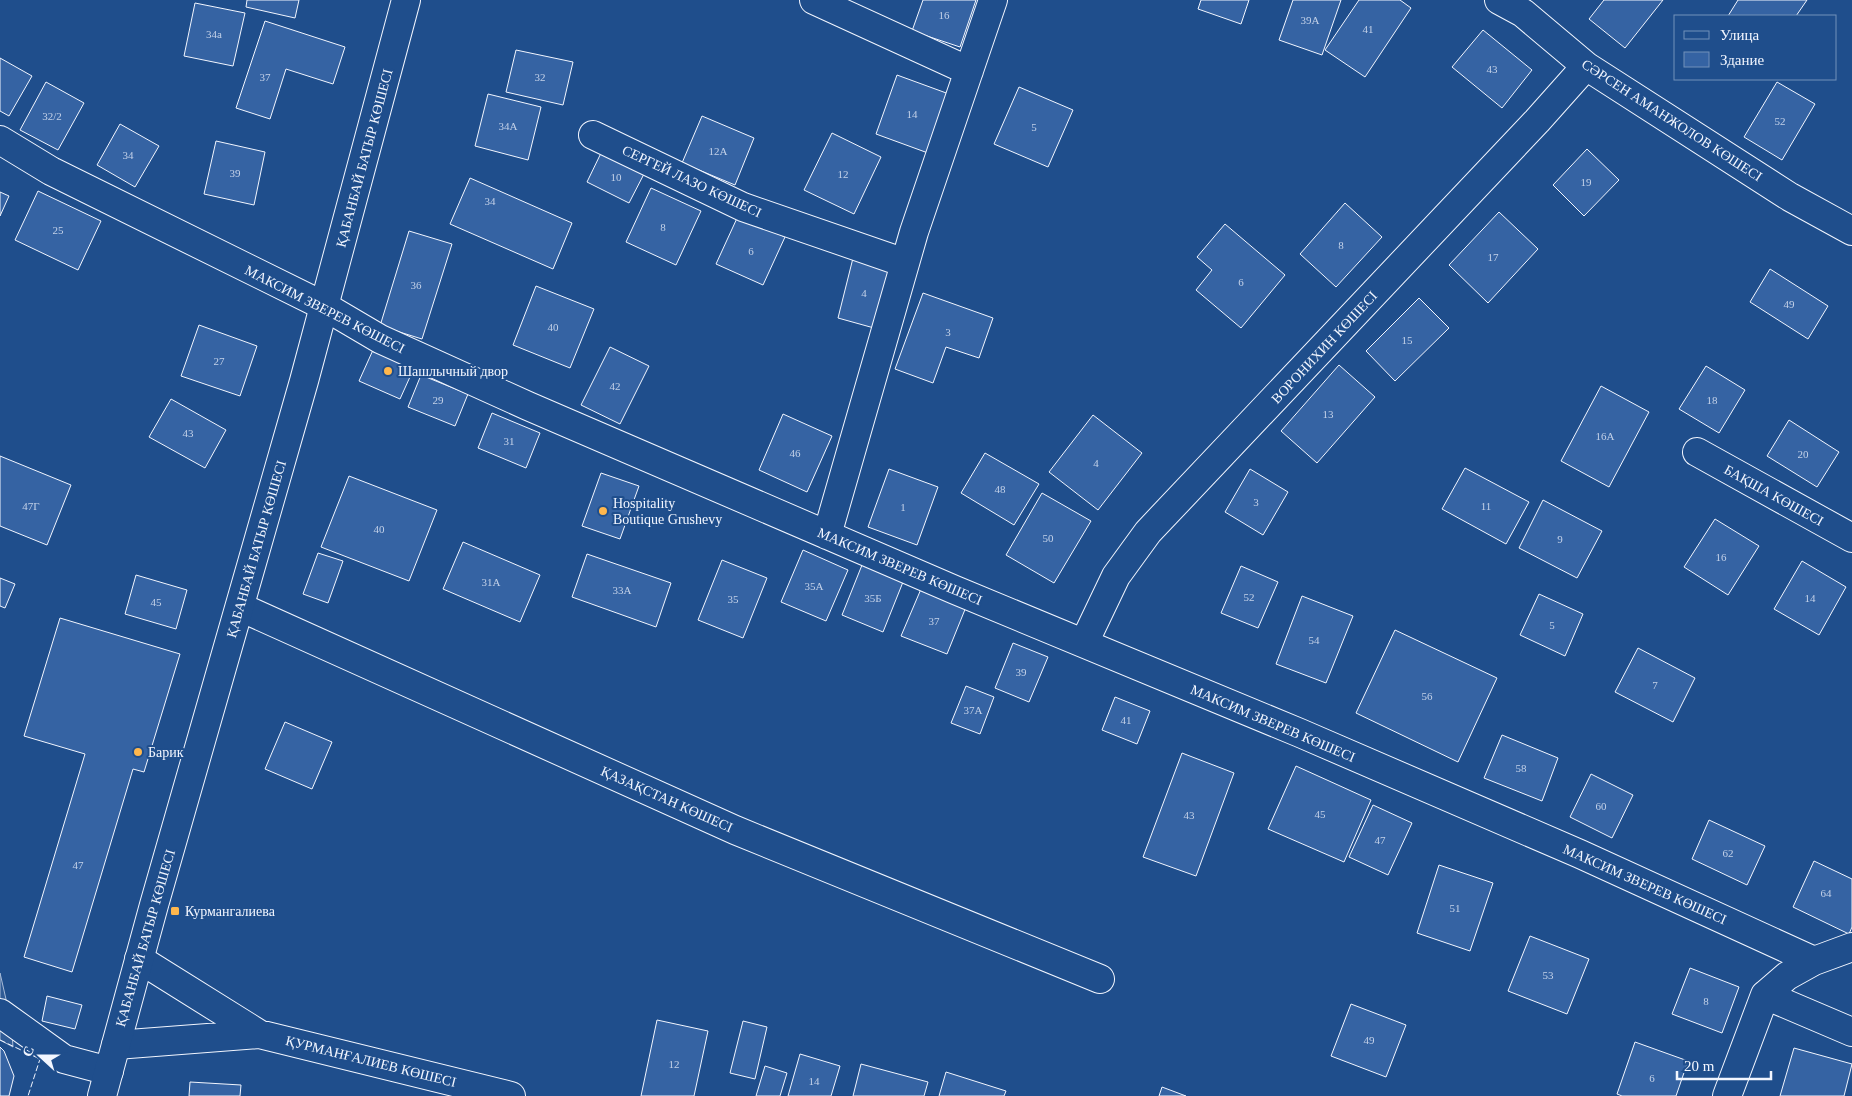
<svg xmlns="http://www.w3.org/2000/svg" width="1852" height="1096" font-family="Georgia,serif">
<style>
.built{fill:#305b95;stroke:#a8bbd7}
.building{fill:#3563a3;stroke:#f2f6ff}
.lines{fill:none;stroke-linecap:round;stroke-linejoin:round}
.street-casing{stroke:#f2f6ff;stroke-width:30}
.secondary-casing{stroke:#f2f6ff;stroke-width:30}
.street{stroke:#1f4e8c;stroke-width:28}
.secondary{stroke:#1f4e8c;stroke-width:28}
.fence{stroke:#f2f6ff;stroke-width:1;stroke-dasharray:6 2.5;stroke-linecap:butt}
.poi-dot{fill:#ffb74d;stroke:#1f4e8c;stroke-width:2}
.labels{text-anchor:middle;stroke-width:4;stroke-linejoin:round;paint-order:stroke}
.number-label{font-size:11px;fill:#c3d1e8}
.street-label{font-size:14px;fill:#f2f6ff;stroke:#1f4e8c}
.poi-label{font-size:14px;fill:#f2f6ff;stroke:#1f4e8c;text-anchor:start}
</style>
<rect width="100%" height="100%" fill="#1f4e8c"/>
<path class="built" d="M 0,973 L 11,1021 L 13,1047 L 0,1040 Z"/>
<path class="building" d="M 247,0 L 299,0 L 295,18 L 246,7 Z
M 923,0 L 976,0 L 960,47 L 912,31 Z
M 1201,0 L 1249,0 L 1241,24 L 1198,9 Z
M 1293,0 L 1341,0 L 1322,55 L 1279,40 Z
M 1359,0 L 1400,0 L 1411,8 L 1365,77 L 1325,50 Z
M 1604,0 L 1663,0 L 1625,48 L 1589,19 Z
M 1738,0 L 1807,0 L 1796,16 L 1728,16 Z
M 195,3 L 245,13 L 233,66 L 184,56 Z
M 265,21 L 345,47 L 333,84 L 286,69 L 270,119 L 236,108 Z
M 1483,30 L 1532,70 L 1502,108 L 1452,67 Z
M 516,50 L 573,62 L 563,105 L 506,92 Z
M 0,58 L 32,76 L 9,116 L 0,111 Z
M 897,75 L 949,94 L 928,153 L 876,134 Z
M 46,82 L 84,103 L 58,150 L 20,130 Z
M 1777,82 L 1815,104 L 1782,160 L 1744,137 Z
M 1019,87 L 1073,110 L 1048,167 L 994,144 Z
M 488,94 L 541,107 L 528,160 L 475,146 Z
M 702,116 L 754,138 L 735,185 L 682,163 Z
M 120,124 L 159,146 L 135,187 L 97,165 Z
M 832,133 L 881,157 L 854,214 L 804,190 Z
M 216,141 L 265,152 L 254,205 L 204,194 Z
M 1587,149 L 1619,180 L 1584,216 L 1553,185 Z
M 602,151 L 645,172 L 629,203 L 587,182 Z
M 470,178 L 572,223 L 553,269 L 450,224 Z
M 651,188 L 701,211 L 676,265 L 626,242 Z
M 38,191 L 101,221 L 78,270 L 15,240 Z
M 0,192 L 9,196 L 0,216 Z
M 1345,203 L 1382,237 L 1336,287 L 1300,254 Z
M 1499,212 L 1538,249 L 1488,303 L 1449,265 Z
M 738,216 L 785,237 L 763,285 L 716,264 Z
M 1225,224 L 1285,275 L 1241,328 L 1196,290 L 1212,270 L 1197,257 Z
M 409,231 L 452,244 L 422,339 L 380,326 Z
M 853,258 L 890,268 L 874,328 L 838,318 Z
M 1770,269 L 1828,306 L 1808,339 L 1750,302 Z
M 536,286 L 594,309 L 570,368 L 513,345 Z
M 923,293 L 993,318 L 979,358 L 946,347 L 933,383 L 895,369 Z
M 1419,298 L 1449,328 L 1395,381 L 1366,351 Z
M 199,325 L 257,346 L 240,396 L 181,376 Z
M 610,347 L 649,366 L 620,424 L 581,405 Z
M 373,350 L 414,368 L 400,399 L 359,381 Z
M 1339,365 L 1375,397 L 1317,463 L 1281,431 Z
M 1706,366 L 1745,390 L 1719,433 L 1679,409 Z
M 421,375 L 468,394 L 455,426 L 408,407 Z
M 1601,386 L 1649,412 L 1609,487 L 1561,461 Z
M 171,399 L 226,430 L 205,468 L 149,437 Z
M 492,413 L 540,433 L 526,468 L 478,448 Z
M 783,414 L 832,436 L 807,492 L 759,470 Z
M 1093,415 L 1142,453 L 1098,510 L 1049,472 Z
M 1789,420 L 1839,452 L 1817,487 L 1767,456 Z
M 985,453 L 1039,484 L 1014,525 L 961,493 Z
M 0,456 L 71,485 L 47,545 L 0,526 Z
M 1465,468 L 1529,502 L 1506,544 L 1442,509 Z
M 889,469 L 938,487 L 917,545 L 868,527 Z
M 1250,469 L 1288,492 L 1263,535 L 1225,512 Z
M 601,473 L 639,486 L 620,539 L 582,526 Z
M 349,476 L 437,510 L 409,581 L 321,547 Z
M 1042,493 L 1091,521 L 1054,583 L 1006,555 Z
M 1543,500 L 1602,531 L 1577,578 L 1519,548 Z
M 1715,519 L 1759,546 L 1728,595 L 1684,567 Z
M 463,542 L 540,575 L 520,622 L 443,589 Z
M 803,550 L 848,570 L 826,621 L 781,602 Z
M 318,553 L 343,561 L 328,603 L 303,594 Z
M 587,554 L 671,583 L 656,627 L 572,597 Z
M 722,560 L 767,578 L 743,638 L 698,620 Z
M 1802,561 L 1846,587 L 1819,635 L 1774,609 Z
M 862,565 L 903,582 L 883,632 L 842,615 Z
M 1241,566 L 1278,582 L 1258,628 L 1221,613 Z
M 136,575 L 187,590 L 176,629 L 125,614 Z
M 0,578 L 15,584 L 5,608 L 0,606 Z
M 921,589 L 966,607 L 947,654 L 901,636 Z
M 1539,594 L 1583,614 L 1565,656 L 1520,635 Z
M 1302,596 L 1353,616 L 1326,683 L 1276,664 Z
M 60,618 L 180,654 L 144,772 L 133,769 L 72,972 L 24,957 L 85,754 L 24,736 Z
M 1395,630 L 1497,678 L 1458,762 L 1356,713 Z
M 1013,643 L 1048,657 L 1029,702 L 995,688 Z
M 1638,648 L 1695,678 L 1673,722 L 1615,692 Z
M 966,686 L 994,697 L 980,734 L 951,723 Z
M 1115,697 L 1150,711 L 1137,744 L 1102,730 Z
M 285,722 L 332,742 L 312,789 L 265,769 Z
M 1502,735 L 1558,758 L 1542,801 L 1484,778 Z
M 1182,753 L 1234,773 L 1196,876 L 1143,857 Z
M 1296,766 L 1371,800 L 1344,862 L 1268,829 Z
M 1591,774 L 1633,795 L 1612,838 L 1570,817 Z
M 1373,805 L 1412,823 L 1388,875 L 1349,857 Z
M 1709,820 L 1765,846 L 1747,885 L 1692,859 Z
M 1814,861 L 1852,879 L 1852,927 L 1849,934 L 1793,907 Z
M 1439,865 L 1493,883 L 1470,951 L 1417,933 Z
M 1530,936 L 1589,959 L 1567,1014 L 1508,991 Z
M 1690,968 L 1739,987 L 1722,1033 L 1672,1014 Z
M 47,996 L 82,1005 L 75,1029 L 42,1021 Z
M 1351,1004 L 1406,1025 L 1386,1077 L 1331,1056 Z
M 657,1020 L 708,1031 L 694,1096 L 641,1096 Z
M 743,1021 L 767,1027 L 755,1079 L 730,1073 Z
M 1635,1042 L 1688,1061 L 1676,1096 L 1622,1096 L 1617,1094 Z
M 0,1047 L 4,1051 L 14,1076 L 9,1096 L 0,1096 Z
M 1794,1048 L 1852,1064 L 1844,1096 L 1780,1096 Z
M 800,1054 L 840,1066 L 831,1096 L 788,1096 Z
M 861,1064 L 928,1082 L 924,1096 L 853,1096 Z
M 765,1066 L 787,1073 L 780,1096 L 756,1096 Z
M 946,1072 L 1006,1091 L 1004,1096 L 939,1096 Z
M 190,1082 L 241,1085 L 240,1096 L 189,1096 Z
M 1162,1087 L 1186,1096 L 1159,1096 Z"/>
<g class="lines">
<defs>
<path id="street" d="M 814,0 L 969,71
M 1499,0 L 1523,13 L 1586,66 L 1790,197 L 1852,231
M 593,135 L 743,207 L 905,263
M 0,140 L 51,171 L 324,306 L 380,339 L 528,406 L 955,590 L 1300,733 L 1580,854 L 1814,961
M 1697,452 L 1852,538
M 827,535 L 914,232 L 993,0
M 240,607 L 735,830 L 1100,979
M 1084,643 L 1116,576 L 1148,532 L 1537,121 L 1586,66
M 1765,995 L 1852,1032
M 0,1013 L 64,1059 L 109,1071
M 259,1034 L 511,1096
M 116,1045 L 259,1034 L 139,959
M 1727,1096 L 1765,995 L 1787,976 L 1814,961 L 1852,947"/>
<path id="secondary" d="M 102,1096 L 154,905 L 304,381 L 406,0"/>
</defs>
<use href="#street" class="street-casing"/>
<use href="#secondary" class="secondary-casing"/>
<use href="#street" class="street"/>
<use href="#secondary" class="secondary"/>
<path class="fence" d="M 0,1040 L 40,1059 L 28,1096"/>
</g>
<g class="poi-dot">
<circle cx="388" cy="371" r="5"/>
<circle cx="603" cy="511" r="5"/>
<circle cx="138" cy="752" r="5"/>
<rect x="170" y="906" width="10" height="10" rx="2.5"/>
</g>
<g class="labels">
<g class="number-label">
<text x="944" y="19">16</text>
<text x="1310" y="24">39А</text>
<text x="1368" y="33">41</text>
<text x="214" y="38">34а</text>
<text x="1492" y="73">43</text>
<text x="265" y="81">37</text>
<text x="540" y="81">32</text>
<text x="912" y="118">14</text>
<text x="52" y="120">32/2</text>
<text x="1780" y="125">52</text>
<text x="508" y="130">34А</text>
<text x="1034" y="131">5</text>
<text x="718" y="155">12А</text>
<text x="128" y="159">34</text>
<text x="235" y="177">39</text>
<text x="843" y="178">12</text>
<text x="616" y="181">10</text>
<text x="1586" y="186">19</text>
<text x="490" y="205">34</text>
<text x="663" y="231">8</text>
<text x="58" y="234">25</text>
<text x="1341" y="249">8</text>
<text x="751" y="255">6</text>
<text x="1493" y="261">17</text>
<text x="1241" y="286">6</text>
<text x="416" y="289">36</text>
<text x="864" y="297">4</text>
<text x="1789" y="308">49</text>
<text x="553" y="331">40</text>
<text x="948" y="336">3</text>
<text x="1407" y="344">15</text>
<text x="219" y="365">27</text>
<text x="615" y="390">42</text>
<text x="438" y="404">29</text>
<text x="1712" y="404">18</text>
<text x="1328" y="418">13</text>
<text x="188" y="437">43</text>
<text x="1605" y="440">16А</text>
<text x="509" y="445">31</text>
<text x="795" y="457">46</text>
<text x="1803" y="458">20</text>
<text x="1096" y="467">4</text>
<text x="1000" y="493">48</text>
<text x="1256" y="506">3</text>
<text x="31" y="510">47Г</text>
<text x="1486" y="510">11</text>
<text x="903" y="511">1</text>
<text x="379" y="533">40</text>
<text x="1048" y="542">50</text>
<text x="1560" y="543">9</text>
<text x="1721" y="561">16</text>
<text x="491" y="586">31А</text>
<text x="814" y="590">35А</text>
<text x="622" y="594">33А</text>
<text x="1249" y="601">52</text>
<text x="873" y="602">35Б</text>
<text x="1810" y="602">14</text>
<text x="733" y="603">35</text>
<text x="156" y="606">45</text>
<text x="934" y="625">37</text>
<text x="1552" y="629">5</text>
<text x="1314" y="644">54</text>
<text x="1021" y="676">39</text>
<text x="1655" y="689">7</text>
<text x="1427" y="700">56</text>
<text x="973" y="714">37А</text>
<text x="1126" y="724">41</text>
<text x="1521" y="772">58</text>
<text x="1601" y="810">60</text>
<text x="1320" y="818">45</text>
<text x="1189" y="819">43</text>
<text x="1380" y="844">47</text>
<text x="1728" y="857">62</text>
<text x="78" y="869">47</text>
<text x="1826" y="897">64</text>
<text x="1455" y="912">51</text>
<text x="1548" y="979">53</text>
<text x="1706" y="1005">8</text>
<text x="1369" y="1044">49</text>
<text x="674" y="1068">12</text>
<text x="1652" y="1082">6</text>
<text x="814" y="1085">14</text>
</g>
<g class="street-label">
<text transform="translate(1672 120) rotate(33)" y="5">СӘРСЕН АМАНЖОЛОВ КӨШЕСІ</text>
<text transform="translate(364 158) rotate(-75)" y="5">ҚАБАНБАЙ БАТЫР КӨШЕСІ</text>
<text transform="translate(692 181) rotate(25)" y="5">СЕРГЕЙ ЛАЗО КӨШЕСІ</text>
<text transform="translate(325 309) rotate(27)" y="5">МАКСИМ ЗВЕРЕВ КӨШЕСІ</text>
<text transform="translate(1324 347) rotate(-47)" y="5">ВОРОНИХИН КӨШЕСІ</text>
<text transform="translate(1774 495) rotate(29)" y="5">БАҚША КӨШЕСІ</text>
<text transform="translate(256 549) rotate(-74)" y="5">ҚАБАНБАЙ БАТЫР КӨШЕСІ</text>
<text transform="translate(900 566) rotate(23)" y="5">МАКСИМ ЗВЕРЕВ КӨШЕСІ</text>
<text transform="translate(1273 723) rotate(23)" y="5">МАКСИМ ЗВЕРЕВ КӨШЕСІ</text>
<text transform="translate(667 799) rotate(24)" y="5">ҚАЗАҚСТАН КӨШЕСІ</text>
<text transform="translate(1645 884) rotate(24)" y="5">МАКСИМ ЗВЕРЕВ КӨШЕСІ</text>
<text transform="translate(145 938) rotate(-74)" y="5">ҚАБАНБАЙ БАТЫР КӨШЕСІ</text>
<text transform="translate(371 1061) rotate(14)" y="5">ҚУРМАНҒАЛИЕВ КӨШЕСІ</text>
</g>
<g class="poi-label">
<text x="398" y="376">Шашлычный двор</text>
<text x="613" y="508">Hospitality<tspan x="613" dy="16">Boutique Grushevy</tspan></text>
<text x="148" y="757">Барик</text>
<text x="185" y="916">Курмангалиева</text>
</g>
</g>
<rect x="1674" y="15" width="162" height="65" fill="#1f4e8c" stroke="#7391ba"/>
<rect x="1684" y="31" width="25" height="8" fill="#1f4e8c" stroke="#7391ba"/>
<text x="1720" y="40" font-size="15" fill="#f2f6ff">Улица</text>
<rect x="1684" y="52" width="25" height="15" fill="#3563a3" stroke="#7391ba"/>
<text x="1720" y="65" font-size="15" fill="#f2f6ff">Здание</text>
<g transform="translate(40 1056) rotate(291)" stroke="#1f4e8c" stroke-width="4" paint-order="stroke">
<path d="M0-4L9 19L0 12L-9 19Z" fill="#f2f6ff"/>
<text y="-8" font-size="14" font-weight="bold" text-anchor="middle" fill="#f2f6ff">С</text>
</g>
<path d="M1677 1071v8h94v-8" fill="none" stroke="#f2f6ff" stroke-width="2.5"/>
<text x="1684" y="1071" font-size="15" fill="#f2f6ff" stroke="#1f4e8c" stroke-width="4" paint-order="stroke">20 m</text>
</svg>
